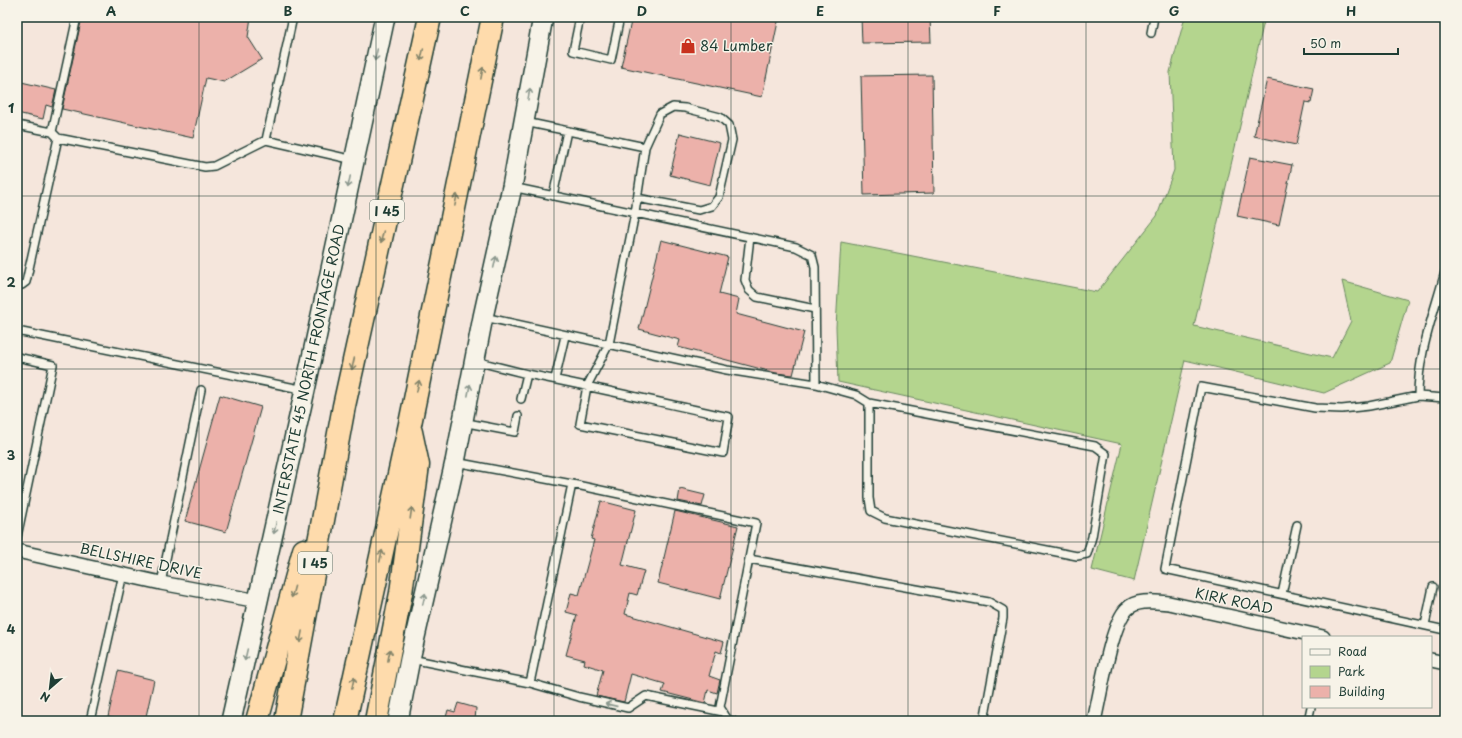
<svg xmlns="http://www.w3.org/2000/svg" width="1462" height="738" font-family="'Playpen Sans',sans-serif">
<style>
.green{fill:#b4d58e;stroke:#6a8961}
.building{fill:#ecb1aa;stroke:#1f3d34}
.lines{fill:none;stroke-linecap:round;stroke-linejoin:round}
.lane-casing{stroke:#1f3d34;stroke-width:10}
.street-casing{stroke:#1f3d34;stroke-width:16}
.secondary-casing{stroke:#1f3d34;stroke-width:22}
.highway-casing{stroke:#1f3d34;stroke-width:25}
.lane{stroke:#f7f3e8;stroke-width:7}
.street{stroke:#f7f3e8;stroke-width:13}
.secondary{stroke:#f7f3e8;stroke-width:19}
.highway{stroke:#fedbac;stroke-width:22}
.oneway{stroke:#8b988e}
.oneway2{stroke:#83846a}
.grid{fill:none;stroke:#1f3d34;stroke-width:1;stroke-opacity:0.55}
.labels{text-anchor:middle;stroke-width:3;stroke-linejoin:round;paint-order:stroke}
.shield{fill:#f7f3e8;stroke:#60746a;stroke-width:1}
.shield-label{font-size:13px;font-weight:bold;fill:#1f3d34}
.poi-label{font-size:14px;fill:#1f3d34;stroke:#f7f3e8;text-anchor:start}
.street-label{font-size:14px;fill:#1f3d34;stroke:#f7f3e8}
.neatline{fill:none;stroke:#1f3d34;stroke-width:1.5}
.grid-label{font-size:13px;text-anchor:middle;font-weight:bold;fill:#1f3d34}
</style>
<rect width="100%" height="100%" fill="#f5e6dc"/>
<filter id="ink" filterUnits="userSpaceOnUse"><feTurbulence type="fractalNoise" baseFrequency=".025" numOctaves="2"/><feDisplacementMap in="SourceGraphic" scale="8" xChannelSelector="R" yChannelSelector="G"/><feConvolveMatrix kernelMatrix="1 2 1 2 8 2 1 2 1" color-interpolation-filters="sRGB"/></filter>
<g filter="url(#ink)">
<path class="green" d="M 1185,17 L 1265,17 L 1194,326 L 1332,358 L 1351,321 L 1342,281 L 1408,300 L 1390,363 L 1324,393 L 1185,360 L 1134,581 L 1092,570 L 1122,444 L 838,382 L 836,327 L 841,242 L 1097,292 L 1157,216 L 1174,170 L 1170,72 Z"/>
<path class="building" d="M 82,17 L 251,17 L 248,37 L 262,59 L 224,82 L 206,78 L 193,138 L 62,109 Z
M 632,17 L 779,17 L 762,97 L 621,67 Z
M 861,17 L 930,17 L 931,42 L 862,43 Z
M 932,75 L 934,193 L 864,195 L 861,76 Z
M 1267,79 L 1314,89 L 1311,103 L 1305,102 L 1296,145 L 1254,136 Z
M 17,81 L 56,90 L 52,107 L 46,105 L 43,119 L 17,113 Z
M 680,133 L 720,143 L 710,185 L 670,175 Z
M 1250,157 L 1292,165 L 1279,225 L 1237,216 Z
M 661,240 L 728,257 L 719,294 L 739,299 L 736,314 L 804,332 L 793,375 L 776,373 L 678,347 L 680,340 L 639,329 Z
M 220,395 L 261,407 L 226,532 L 185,521 Z
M 680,489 L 705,495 L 702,506 L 678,501 Z
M 601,501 L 636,510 L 622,565 L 644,571 L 637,595 L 630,593 L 625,614 L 724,642 L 721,653 L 716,651 L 709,676 L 720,680 L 717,693 L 708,690 L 705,703 L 662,692 L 665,684 L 631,674 L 624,702 L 596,696 L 603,670 L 584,664 L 585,660 L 566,655 L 577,615 L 566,612 L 571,593 L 579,595 L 594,540 L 591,539 Z
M 675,511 L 738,526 L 720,599 L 658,583 Z
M 118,671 L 154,680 L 145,721 L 125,721 L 108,717 Z
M 458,703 L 476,708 L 475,721 L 445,721 L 448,710 L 455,712 Z"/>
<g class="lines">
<defs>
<path id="lane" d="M 580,17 L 573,51 L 611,60 L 620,17
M 1151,33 L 1154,17
M 525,122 L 645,147 L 635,213 L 609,344 L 587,386 L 580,424 L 723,453 L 729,417 C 662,403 594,387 527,374
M 17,125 L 52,132
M 58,138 L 205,167 L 214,166 L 266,140 L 354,160
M 266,140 L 293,17
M 512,187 L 796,247 L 812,255 L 815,267 L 816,384
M 553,196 L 567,131
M 637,198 L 699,210 L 712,206 L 719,197 L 732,140 L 729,125 L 720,117 L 685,108 L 673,107 L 660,114 L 645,147
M 750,237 L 745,280 L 749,290 L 757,297 L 815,309
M 17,285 L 22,285 L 26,282 L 58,138 L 52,132 L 77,17
M 484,317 L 727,370 L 816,384 L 856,395 L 869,403 L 869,498 L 871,511 L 885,518 L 1077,556 L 1087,554 L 1092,537 L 1106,454 L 1095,446 L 869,403
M 17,331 L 305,390
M 17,357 L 53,365 L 17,537
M 475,361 L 527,374 L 521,399
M 555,379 L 565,336
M 1418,396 C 1418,353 1434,313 1445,272
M 1445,398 L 1418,396 L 1369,406 L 1342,409 L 1315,408 L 1201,387 L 1165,569 L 1445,630
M 462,422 L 515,432 L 518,416
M 572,484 L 756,523 L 720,707 L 728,720 L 733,721
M 749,559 L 989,602 L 1003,610 L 1003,618 L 984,721
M 161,583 L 201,390
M 1282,594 L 1297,525
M 1425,625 L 1433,587
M 411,659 L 530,683 L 572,484 L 455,462
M 530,683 L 579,697 L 628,708 L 646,696 L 723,712
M 90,721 L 123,574
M 1308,721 L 1311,707"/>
<path id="street" d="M 17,551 L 161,583 L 258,601
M 1431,660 L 1445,663
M 1094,721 C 1100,697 1111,623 1127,609 C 1137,599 1155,602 1169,603 L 1323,637"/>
<path id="secondary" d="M 231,721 L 305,390 L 385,17
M 398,721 L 410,659 L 455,462 L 483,317 L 512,187 L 543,17"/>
<path id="highway" d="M 257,721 L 304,550
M 286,721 L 344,406 L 430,17
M 345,721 L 410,424 L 493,17
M 376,721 L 401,593 L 418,465 L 411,432"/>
</defs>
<use href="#lane" class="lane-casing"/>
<use href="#street" class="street-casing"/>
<use href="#secondary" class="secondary-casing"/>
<use href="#highway" class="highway-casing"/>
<use href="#lane" class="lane"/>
<use href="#street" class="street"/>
<use href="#secondary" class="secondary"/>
<use href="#highway" class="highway"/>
</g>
<defs><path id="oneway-shaft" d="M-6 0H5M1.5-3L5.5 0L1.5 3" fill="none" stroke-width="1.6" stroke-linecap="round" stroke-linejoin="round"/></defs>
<g class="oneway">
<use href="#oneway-shaft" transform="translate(376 55) rotate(102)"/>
<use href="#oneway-shaft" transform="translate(529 94) rotate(-80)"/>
<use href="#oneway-shaft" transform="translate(349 182) rotate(102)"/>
<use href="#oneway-shaft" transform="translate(495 262) rotate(-77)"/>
<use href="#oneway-shaft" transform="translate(469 390) rotate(-79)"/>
<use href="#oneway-shaft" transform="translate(275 528) rotate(103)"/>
<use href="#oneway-shaft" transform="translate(424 599) rotate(-77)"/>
<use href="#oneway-shaft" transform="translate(246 655) rotate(103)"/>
<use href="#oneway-shaft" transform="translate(611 705) rotate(-167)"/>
</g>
<g class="oneway2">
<use href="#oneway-shaft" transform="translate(422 55) rotate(103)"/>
<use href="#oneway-shaft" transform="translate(482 73) rotate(-79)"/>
<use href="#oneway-shaft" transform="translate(456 200) rotate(-79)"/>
<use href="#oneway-shaft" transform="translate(382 237) rotate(103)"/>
<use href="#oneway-shaft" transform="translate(353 364) rotate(103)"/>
<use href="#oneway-shaft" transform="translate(418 386) rotate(-78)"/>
<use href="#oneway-shaft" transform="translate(411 513) rotate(-82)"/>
<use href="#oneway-shaft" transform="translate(381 556) rotate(-78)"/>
<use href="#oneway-shaft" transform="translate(293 592) rotate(105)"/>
<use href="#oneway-shaft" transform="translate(301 637) rotate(101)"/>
<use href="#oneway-shaft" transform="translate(389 655) rotate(-79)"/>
<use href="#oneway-shaft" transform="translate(353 683) rotate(-78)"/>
</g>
</g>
<path class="grid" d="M 199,17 L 199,721M 376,17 L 376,721M 554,17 L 554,721M 731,17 L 731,721M 908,17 L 908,721M 1086,17 L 1086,721M 1263,17 L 1263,721M 17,196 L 1445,196M 17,369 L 1445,369M 17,542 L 1445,542"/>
<defs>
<symbol id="shop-bare" viewBox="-9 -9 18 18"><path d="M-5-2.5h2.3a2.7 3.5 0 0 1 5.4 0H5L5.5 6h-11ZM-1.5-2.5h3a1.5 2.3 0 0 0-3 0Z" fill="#c8321e" stroke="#f7f3e8" stroke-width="2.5" paint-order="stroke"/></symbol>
</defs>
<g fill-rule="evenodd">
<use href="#shop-bare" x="677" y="35" width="22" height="22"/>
</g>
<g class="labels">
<g class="shield">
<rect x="370" y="200" width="34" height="22" rx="3"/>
<rect x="298" y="552" width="34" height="22" rx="3"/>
</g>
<g class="shield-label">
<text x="387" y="216">I 45</text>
<text x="315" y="568">I 45</text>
</g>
<g class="poi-label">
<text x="700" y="51">84 Lumber</text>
</g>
<g class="street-label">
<text transform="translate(309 369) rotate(-78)" y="5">INTERSTATE 45 NORTH FRONTAGE ROAD</text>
<text transform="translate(141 561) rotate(12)" y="5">BELLSHIRE DRIVE</text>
<text transform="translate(1234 601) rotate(12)" y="5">KIRK ROAD</text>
</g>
</g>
<rect width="1462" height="738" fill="none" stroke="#f7f3e8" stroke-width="44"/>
<rect x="1302" y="636" width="130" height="72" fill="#f7f3e8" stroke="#a1aaa0"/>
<rect x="1310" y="649" width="20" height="6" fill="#f7f3e8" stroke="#a1aaa0"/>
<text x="1338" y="656" font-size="12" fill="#1f3d34">Road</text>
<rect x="1310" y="666" width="20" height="12" fill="#b4d58e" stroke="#a1aaa0"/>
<text x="1338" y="676" font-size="12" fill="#1f3d34">Park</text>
<rect x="1310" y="686" width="20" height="12" fill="#ecb1aa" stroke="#a1aaa0"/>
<text x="1338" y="696" font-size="12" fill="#1f3d34">Building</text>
<g transform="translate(50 688) rotate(208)" stroke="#f7f3e8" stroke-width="3" paint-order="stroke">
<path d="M0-3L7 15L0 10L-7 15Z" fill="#1f3d34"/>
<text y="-6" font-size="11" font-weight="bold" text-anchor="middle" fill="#1f3d34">N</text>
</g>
<path d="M1304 48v6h94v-6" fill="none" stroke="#1f3d34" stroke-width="2"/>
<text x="1310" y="48" font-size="12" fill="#1f3d34" stroke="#f7f3e8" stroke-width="3" paint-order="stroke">50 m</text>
<rect x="22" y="22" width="1418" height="694" class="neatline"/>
<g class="grid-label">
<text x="111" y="16">A</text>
<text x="288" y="16">B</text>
<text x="465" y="16">C</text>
<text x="642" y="16">D</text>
<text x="820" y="16">E</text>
<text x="997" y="16">F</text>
<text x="1174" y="16">G</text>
<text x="1351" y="16">H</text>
<text x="11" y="113">1</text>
<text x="11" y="287">2</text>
<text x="11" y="460">3</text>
<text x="11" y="634">4</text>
</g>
</svg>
